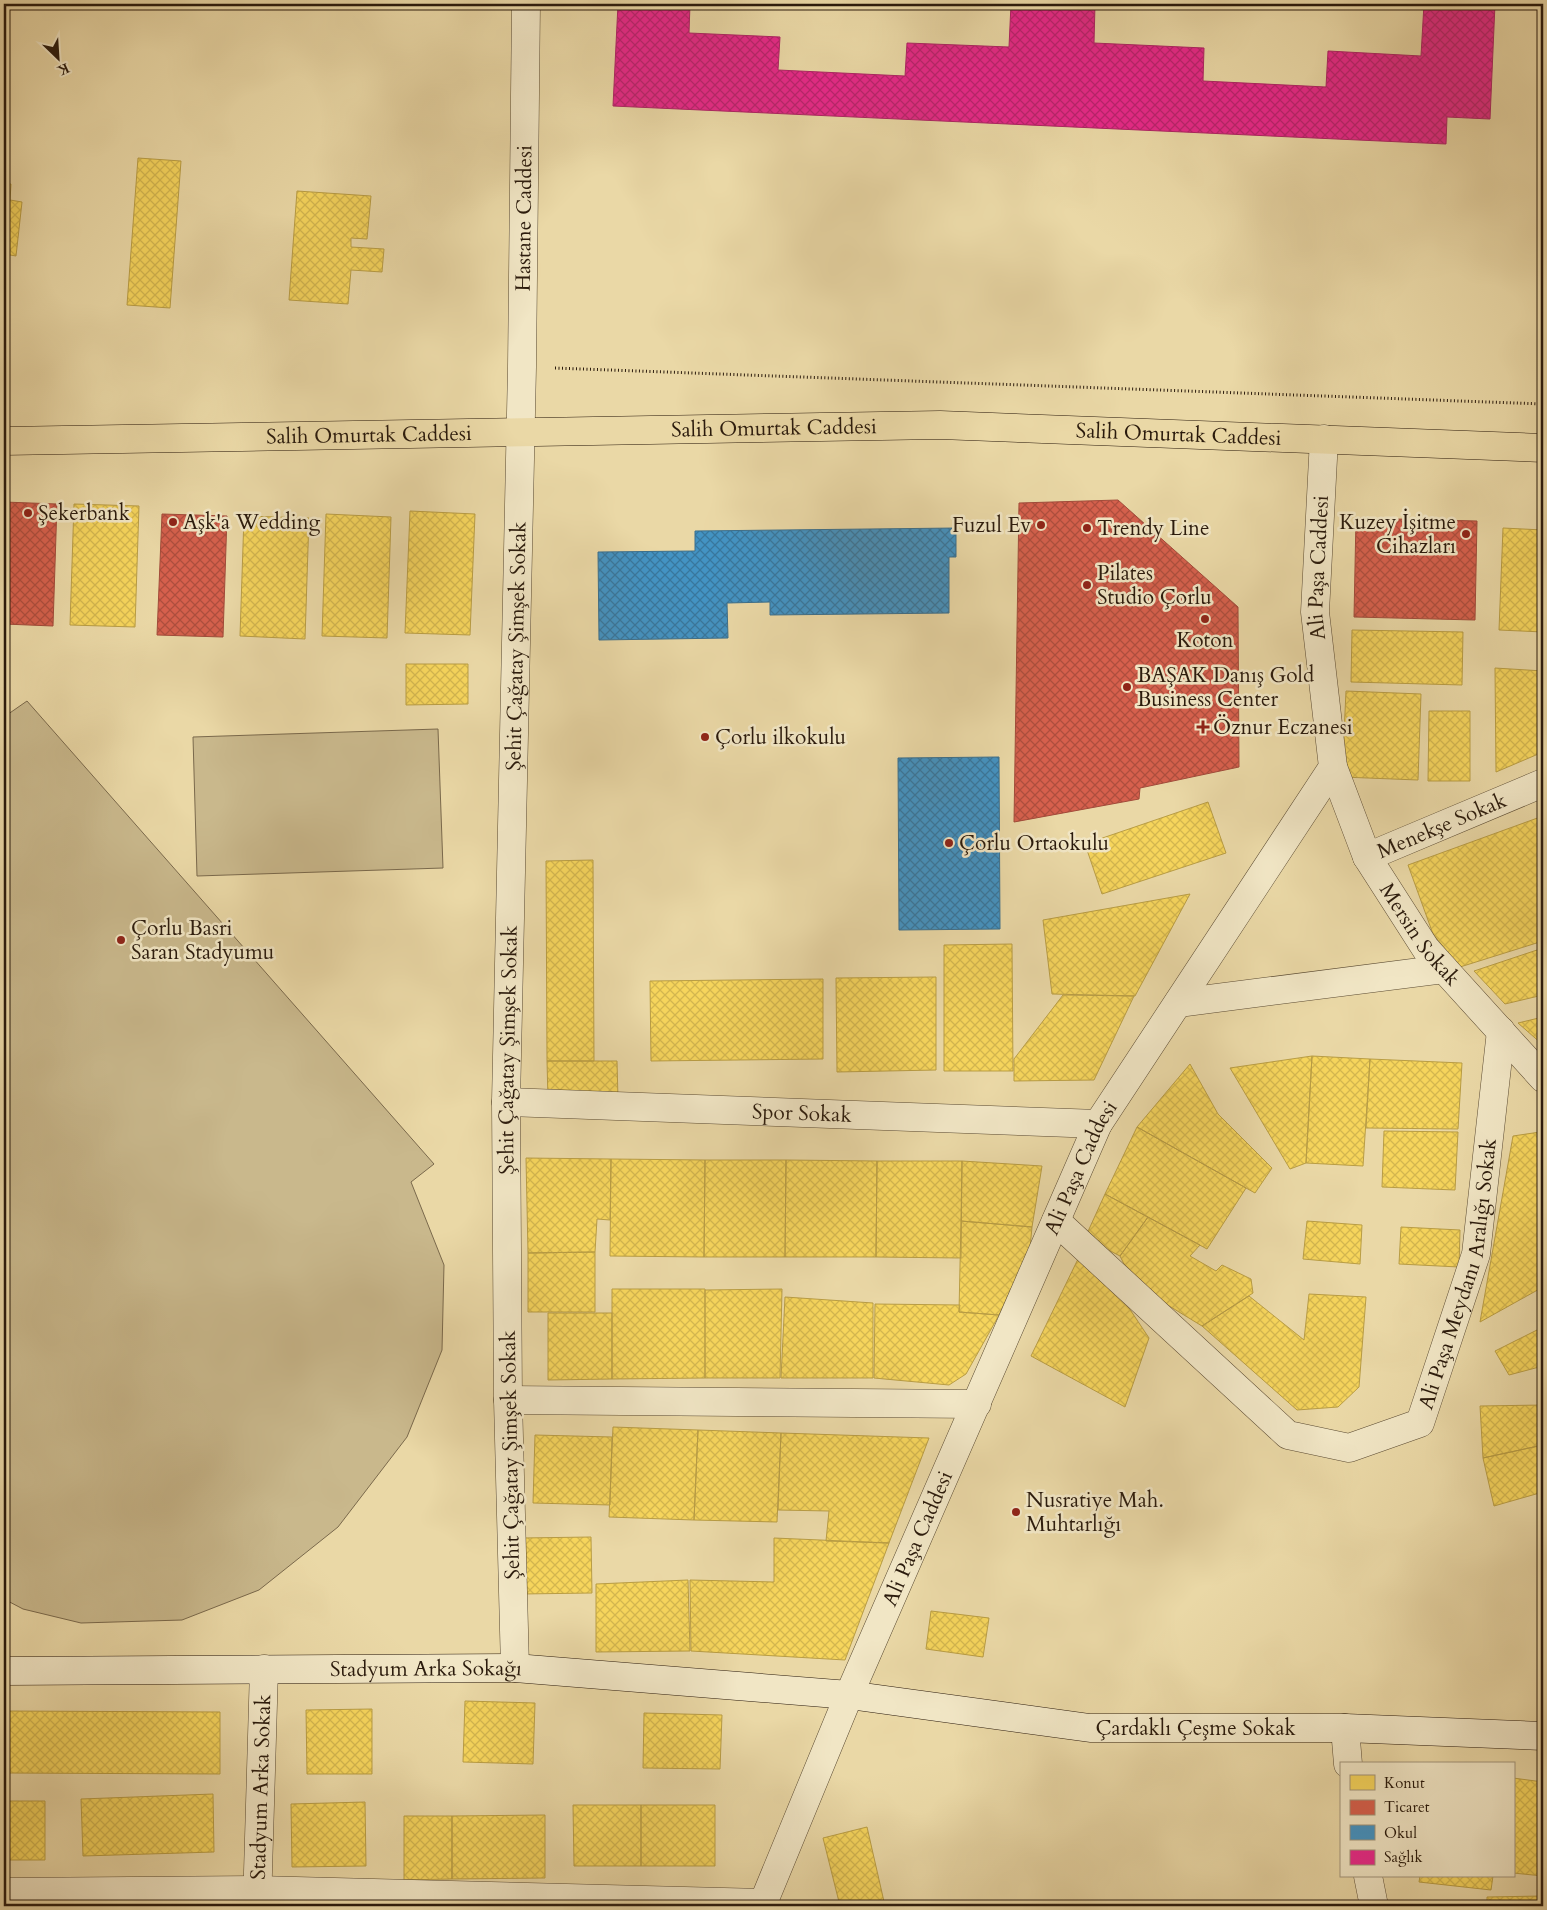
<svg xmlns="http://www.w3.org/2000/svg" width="1547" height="1910" font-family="Cardo,serif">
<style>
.pitch{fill:#c9b88c;stroke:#7a694c}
.homes{fill:url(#homes-cross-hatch);stroke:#b99d44}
.shops{fill:url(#shops-cross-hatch);stroke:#a24b3a}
.schools{fill:url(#schools-cross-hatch);stroke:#3c6f8c}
.health{fill:url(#health-cross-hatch);stroke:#ae2464}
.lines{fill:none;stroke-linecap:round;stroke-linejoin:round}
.minor-casing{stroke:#5a4a32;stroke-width:29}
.tertiary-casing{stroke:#5a4a32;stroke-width:29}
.secondary-casing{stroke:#2a1a0c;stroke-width:29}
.primary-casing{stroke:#2a1a0c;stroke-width:29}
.path{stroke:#2a1a0c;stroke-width:3;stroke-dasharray:1 2.5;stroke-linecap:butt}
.minor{stroke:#f1e6c5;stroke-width:28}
.tertiary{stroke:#f1e6c5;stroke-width:28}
.secondary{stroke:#f1e6c5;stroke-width:28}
.primary{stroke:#ead8a6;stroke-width:28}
.poi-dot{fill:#8f2418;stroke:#f1e6c5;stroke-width:2}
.labels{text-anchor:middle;stroke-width:5;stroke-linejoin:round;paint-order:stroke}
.street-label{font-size:21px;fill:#2a1a0c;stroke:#f1e6c5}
.poi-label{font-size:21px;fill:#2a1a0c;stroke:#f1e6c5;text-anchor:start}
</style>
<defs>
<pattern id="homes-cross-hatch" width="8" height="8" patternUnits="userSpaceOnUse" patternTransform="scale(1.25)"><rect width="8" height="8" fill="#f6d55c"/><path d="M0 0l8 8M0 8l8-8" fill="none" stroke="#d3b64f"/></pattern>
<pattern id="shops-cross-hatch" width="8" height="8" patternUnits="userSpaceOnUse" patternTransform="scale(1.25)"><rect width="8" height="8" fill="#d6604d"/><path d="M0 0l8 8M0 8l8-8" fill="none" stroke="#ae4e3e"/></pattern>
<pattern id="schools-cross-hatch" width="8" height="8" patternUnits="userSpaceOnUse" patternTransform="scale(1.25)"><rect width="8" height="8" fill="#4393c3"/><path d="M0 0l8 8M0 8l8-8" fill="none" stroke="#38779d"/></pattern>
<pattern id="health-cross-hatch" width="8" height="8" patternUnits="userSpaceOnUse" patternTransform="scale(1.25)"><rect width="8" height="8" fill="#e7298a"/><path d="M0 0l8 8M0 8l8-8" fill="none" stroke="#bb226f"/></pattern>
</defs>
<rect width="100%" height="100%" fill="#ead8a6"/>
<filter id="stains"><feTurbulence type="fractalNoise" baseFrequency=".004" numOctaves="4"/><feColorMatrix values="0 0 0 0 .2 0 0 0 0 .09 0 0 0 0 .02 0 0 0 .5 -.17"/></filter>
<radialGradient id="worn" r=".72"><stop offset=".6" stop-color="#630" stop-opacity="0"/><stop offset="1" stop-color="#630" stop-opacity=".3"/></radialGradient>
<path class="pitch" d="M 27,701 L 434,1164 L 411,1182 L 444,1265 L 442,1350 L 407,1437 L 338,1527 L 259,1590 L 182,1620 L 81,1623 L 23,1609 L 4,1599 L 4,717 Z
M 438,729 L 443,868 L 197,876 L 193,737 Z"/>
<path class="homes" d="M 138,158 L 181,161 L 170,308 L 127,305 Z
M 4,184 L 11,184 L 10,200 L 22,202 L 16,256 L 4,254 Z
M 297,191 L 371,196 L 367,239 L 351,238 L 351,247 L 384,249 L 382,272 L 351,270 L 348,304 L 289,300 Z
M 74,504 L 139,506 L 135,627 L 70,625 Z
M 410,511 L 475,514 L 470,635 L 405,633 Z
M 326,514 L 391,517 L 387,638 L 322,636 Z
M 244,516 L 309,518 L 305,639 L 240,636 Z
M 1503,528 L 1543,530 L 1543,632 L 1499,630 Z
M 1352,630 L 1463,632 L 1462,685 L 1351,682 Z
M 406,664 L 468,664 L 468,704 L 406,705 Z
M 1495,668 L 1543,671 L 1543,752 L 1496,772 Z
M 1346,691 L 1421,694 L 1418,780 L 1342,777 Z
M 1429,711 L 1470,711 L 1470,781 L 1428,781 Z
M 1208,802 L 1226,853 L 1102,894 L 1085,844 Z
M 1543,816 L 1543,941 L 1460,967 L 1433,934 L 1408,865 Z
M 593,860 L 594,1061 L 547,1061 L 546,861 Z
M 1190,894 L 1135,996 L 1052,994 L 1043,920 Z
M 1012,944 L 1013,1071 L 944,1071 L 944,945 Z
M 1543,948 L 1543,995 L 1505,1004 L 1474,971 Z
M 936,977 L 936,1070 L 837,1072 L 836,978 Z
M 823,979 L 823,1059 L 651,1061 L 650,981 Z
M 1063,995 L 1134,996 L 1094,1080 L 1014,1081 L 1014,1059 Z
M 1543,1017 L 1543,1045 L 1518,1023 Z
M 1312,1056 L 1370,1059 L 1363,1166 L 1306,1163 Z
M 1312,1056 L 1306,1163 L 1290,1169 L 1230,1068 Z
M 1370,1059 L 1462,1063 L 1458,1129 L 1366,1128 Z
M 547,1061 L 617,1061 L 618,1099 L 548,1100 Z
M 1190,1064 L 1218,1114 L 1272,1168 L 1255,1193 L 1137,1127 Z
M 1137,1127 L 1246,1188 L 1207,1249 L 1105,1194 Z
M 1384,1131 L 1458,1132 L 1455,1190 L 1382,1187 Z
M 1540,1132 L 1543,1137 L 1543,1287 L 1480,1322 L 1513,1136 Z
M 526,1158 L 611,1159 L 610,1220 L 597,1219 L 595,1252 L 528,1253 Z
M 611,1159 L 705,1160 L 704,1257 L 610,1256 Z
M 705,1160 L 786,1160 L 785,1257 L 704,1257 Z
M 786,1160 L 877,1161 L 876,1257 L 785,1257 Z
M 877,1161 L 962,1161 L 961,1258 L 876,1257 Z
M 962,1161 L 1042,1166 L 1032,1227 L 961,1221 Z
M 1105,1194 L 1148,1217 L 1120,1256 L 1085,1238 Z
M 1148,1217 L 1200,1245 L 1190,1256 L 1216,1271 L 1222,1265 L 1251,1279 L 1253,1293 L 1202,1326 L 1161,1301 L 1128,1272 L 1120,1256 Z
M 961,1221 L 1032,1227 L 1030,1248 L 999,1315 L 959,1312 Z
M 1307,1221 L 1362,1225 L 1360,1264 L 1303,1259 Z
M 1401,1227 L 1460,1230 L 1459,1267 L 1399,1264 Z
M 595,1252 L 595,1312 L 528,1312 L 528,1253 Z
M 1078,1259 L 1113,1284 L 1149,1338 L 1125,1407 L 1031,1356 Z
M 612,1289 L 705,1289 L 705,1378 L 612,1379 Z
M 782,1289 L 780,1378 L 705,1378 L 705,1290 Z
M 1309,1294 L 1366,1297 L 1359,1387 L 1338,1407 L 1297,1410 L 1202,1326 L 1249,1296 L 1304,1340 Z
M 785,1297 L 873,1303 L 873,1378 L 781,1378 Z
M 875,1304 L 960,1305 L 959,1312 L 999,1315 L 966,1374 L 949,1385 L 874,1378 Z
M 548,1313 L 612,1313 L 612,1379 L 548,1380 Z
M 1543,1327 L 1543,1366 L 1509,1375 L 1495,1351 Z
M 1543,1405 L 1543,1445 L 1483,1458 L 1480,1406 Z
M 613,1427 L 698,1430 L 694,1520 L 609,1517 Z
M 698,1430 L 781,1433 L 777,1522 L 694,1520 Z
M 781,1433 L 929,1438 L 889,1543 L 826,1541 L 829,1511 L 778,1510 Z
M 535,1435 L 612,1437 L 610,1505 L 533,1503 Z
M 1543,1445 L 1543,1492 L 1494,1506 L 1483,1458 Z
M 591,1537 L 592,1593 L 522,1594 L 521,1538 Z
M 774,1538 L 889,1543 L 845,1660 L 691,1651 L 690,1580 L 774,1582 Z
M 688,1580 L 690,1651 L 596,1652 L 596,1584 Z
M 931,1611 L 989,1618 L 983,1657 L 926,1649 Z
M 465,1701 L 535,1703 L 533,1764 L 463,1762 Z
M 372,1709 L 372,1774 L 307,1774 L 306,1710 Z
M 4,1711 L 220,1712 L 220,1774 L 4,1773 Z
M 644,1713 L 722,1715 L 720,1769 L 643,1768 Z
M 1513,1778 L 1543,1782 L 1543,1876 L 1513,1873 Z
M 213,1794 L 214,1852 L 83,1856 L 81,1799 Z
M 4,1801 L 45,1801 L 45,1860 L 4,1860 Z
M 365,1802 L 366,1866 L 292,1867 L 291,1804 Z
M 573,1805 L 641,1805 L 641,1866 L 574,1866 Z
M 641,1805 L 715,1805 L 715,1866 L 641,1866 Z
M 545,1815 L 545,1878 L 452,1879 L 452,1816 Z
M 404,1816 L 452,1816 L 452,1879 L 404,1880 Z
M 867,1827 L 885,1906 L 840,1906 L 823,1838 Z
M 1420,1876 L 1493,1876 L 1491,1890 L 1419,1882 Z
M 1543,1896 L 1543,1906 L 1487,1906 L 1487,1897 Z"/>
<path class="shops" d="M 1118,500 L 1238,607 L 1239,767 L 1140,788 L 1139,799 L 1014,822 L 1019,503 Z
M 4,502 L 57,504 L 53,626 L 4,624 Z
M 162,514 L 227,516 L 223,637 L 157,635 Z
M 1356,518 L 1477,521 L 1475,620 L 1354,617 Z"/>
<path class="schools" d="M 956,528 L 956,557 L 949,557 L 949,613 L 770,615 L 770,602 L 727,603 L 728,638 L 599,640 L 598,552 L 695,551 L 695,531 Z
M 999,757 L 1000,929 L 899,930 L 898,758 Z"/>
<path class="health" d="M 618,4 L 690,4 L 689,33 L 780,37 L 778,70 L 905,76 L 907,43 L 1009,47 L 1011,4 L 1095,4 L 1094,43 L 1204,48 L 1203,81 L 1326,87 L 1328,51 L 1421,56 L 1424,4 L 1495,4 L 1490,119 L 1447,117 L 1446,144 L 613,106 Z"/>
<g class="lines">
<defs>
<g id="minor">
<path id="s1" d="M 1333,767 L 1367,857 L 1426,949 L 1543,1078"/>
<path id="s2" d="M 1367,857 L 1543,783"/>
<path id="s3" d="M 506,1102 L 1098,1124"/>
<path id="s4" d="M 1056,1221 L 1288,1435 L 1349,1448 L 1420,1423 L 1476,1254 L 1501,1031"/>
<path d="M 508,1400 L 977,1404"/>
<path id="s5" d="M 515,1668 L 508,1400 L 506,1102 L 522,367 L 526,4"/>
<path d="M 4,1892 L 257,1890 L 763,1903"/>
<path id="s6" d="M 257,1906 L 264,1669"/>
</g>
<g id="tertiary">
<path d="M 1178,1003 L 1444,969"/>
<path d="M 1345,1728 L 1348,1764"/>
<path d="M 1368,1876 L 1374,1906"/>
<path id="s7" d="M 762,1906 L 849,1695 L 1098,1124 L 1333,767 L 1315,612 L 1324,439"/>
</g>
<g id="secondary">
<path id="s8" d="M 4,1671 L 515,1668 L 849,1695 L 1090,1728 L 1345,1728 L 1543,1736"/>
</g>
<g id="primary">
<path id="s9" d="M 4,441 L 940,425 L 1543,448"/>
</g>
</defs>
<use href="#minor" class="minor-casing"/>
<use href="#tertiary" class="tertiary-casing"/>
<use href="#secondary" class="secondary-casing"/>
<use href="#primary" class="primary-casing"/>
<path class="path" d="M 555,368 L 1543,404"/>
<use href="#minor" class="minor"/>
<use href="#tertiary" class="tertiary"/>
<use href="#secondary" class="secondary"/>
<use href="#primary" class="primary"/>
</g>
<g class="poi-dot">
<circle cx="28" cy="513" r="5"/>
<circle cx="173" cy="522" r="5"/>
<circle cx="1041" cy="525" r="5"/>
<circle cx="1087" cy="528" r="5"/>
<circle cx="1466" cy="534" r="5"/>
<circle cx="1087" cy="585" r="5"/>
<circle cx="1205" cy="619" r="5"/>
<circle cx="1127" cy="687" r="5"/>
<path d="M1200.5 719.5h5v5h5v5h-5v5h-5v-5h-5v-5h5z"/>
<circle cx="705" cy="737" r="5"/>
<circle cx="949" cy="843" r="5"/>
<circle cx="121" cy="940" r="5"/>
<circle cx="1016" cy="1512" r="5"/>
</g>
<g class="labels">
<g class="street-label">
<text dy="7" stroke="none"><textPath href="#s5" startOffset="1450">Hastane Caddesi</textPath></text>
<text dy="7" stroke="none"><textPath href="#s9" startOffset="770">Salih Omurtak Caddesi</textPath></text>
<text dy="7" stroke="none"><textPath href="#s9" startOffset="365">Salih Omurtak Caddesi</textPath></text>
<text dy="7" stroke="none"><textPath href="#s9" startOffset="1175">Salih Omurtak Caddesi</textPath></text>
<text dy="7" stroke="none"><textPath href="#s7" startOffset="1479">Ali Paşa Caddesi</textPath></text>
<text dy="7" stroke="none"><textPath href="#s5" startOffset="1022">Şehit Çağatay Şimşek Sokak</textPath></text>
<text dy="7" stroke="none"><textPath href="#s2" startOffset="81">Menekşe Sokak</textPath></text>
<text dy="7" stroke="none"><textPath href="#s1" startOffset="190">Mersin Sokak</textPath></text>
<text dy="7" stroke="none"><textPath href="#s5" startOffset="618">Şehit Çağatay Şimşek Sokak</textPath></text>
<text dy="7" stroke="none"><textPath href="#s3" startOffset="296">Spor Sokak</textPath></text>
<text dy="7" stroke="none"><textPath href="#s7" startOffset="804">Ali Paşa Caddesi</textPath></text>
<text dy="7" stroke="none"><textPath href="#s4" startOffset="608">Ali Paşa Meydanı Aralığı Sokak</textPath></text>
<text transform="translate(510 1455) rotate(-91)" y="7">Şehit Çağatay Şimşek Sokak</text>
<text dy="7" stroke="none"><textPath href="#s7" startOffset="399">Ali Paşa Caddesi</textPath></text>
<text dy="7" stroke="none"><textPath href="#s8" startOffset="422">Stadyum Arka Sokağı</textPath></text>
<text dy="7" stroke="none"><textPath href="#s8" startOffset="1195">Çardaklı Çeşme Sokak</textPath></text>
<text dy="7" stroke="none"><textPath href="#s6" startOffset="119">Stadyum Arka Sokak</textPath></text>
</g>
<g class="poi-label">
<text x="38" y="520">Şekerbank</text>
<text x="183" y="529">Aşk'a Wedding</text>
<text x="1456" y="529" text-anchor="end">Kuzey İşitme<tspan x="1456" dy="24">Cihazları</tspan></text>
<text x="1031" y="532" text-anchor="end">Fuzul Ev</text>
<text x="1097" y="535">Trendy Line</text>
<text x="1097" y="580">Pilates<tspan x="1097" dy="24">Studio Çorlu</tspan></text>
<text x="1205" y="647" text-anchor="middle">Koton</text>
<text x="1137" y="682">BAŞAK Danış Gold<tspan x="1137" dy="24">Business Center</tspan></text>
<text x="1213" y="734">Öznur Eczanesi</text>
<text x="715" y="744">Çorlu ilkokulu</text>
<text x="959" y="850">Çorlu Ortaokulu</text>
<text x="131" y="935">Çorlu Basri<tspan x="131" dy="24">Saran Stadyumu</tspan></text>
<text x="1026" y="1507">Nusratiye Mah.<tspan x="1026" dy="24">Muhtarlığı</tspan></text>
</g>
</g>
<rect width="1547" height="1910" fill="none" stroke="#ead8a6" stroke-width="20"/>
<rect x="5" y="5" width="1537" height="1900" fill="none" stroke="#2a1a0c" stroke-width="2.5"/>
<rect x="10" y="10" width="1527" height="1890" fill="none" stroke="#2a1a0c"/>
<rect x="1340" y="1762" width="175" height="115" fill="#f1e6c5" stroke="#a1947b"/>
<rect x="1350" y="1775" width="25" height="15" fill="#f6d55c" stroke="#a1947b"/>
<text x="1384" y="1788" font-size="15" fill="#2a1a0c">Konut</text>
<rect x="1350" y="1800" width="25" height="15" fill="#d6604d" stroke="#a1947b"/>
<text x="1384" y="1812" font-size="15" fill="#2a1a0c">Ticaret</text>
<rect x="1350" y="1825" width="25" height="15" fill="#4393c3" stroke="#a1947b"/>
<text x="1384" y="1838" font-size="15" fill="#2a1a0c">Okul</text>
<rect x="1350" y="1850" width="25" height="15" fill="#e7298a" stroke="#a1947b"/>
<text x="1384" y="1862" font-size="15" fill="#2a1a0c">Sağlık</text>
<g transform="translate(58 58) rotate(155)" stroke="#f1e6c5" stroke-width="4" paint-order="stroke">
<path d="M0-4L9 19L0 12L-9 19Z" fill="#2a1a0c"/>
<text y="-8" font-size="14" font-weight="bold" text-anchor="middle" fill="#2a1a0c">K</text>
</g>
<rect width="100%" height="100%" filter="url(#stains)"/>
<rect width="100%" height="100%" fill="url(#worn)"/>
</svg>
